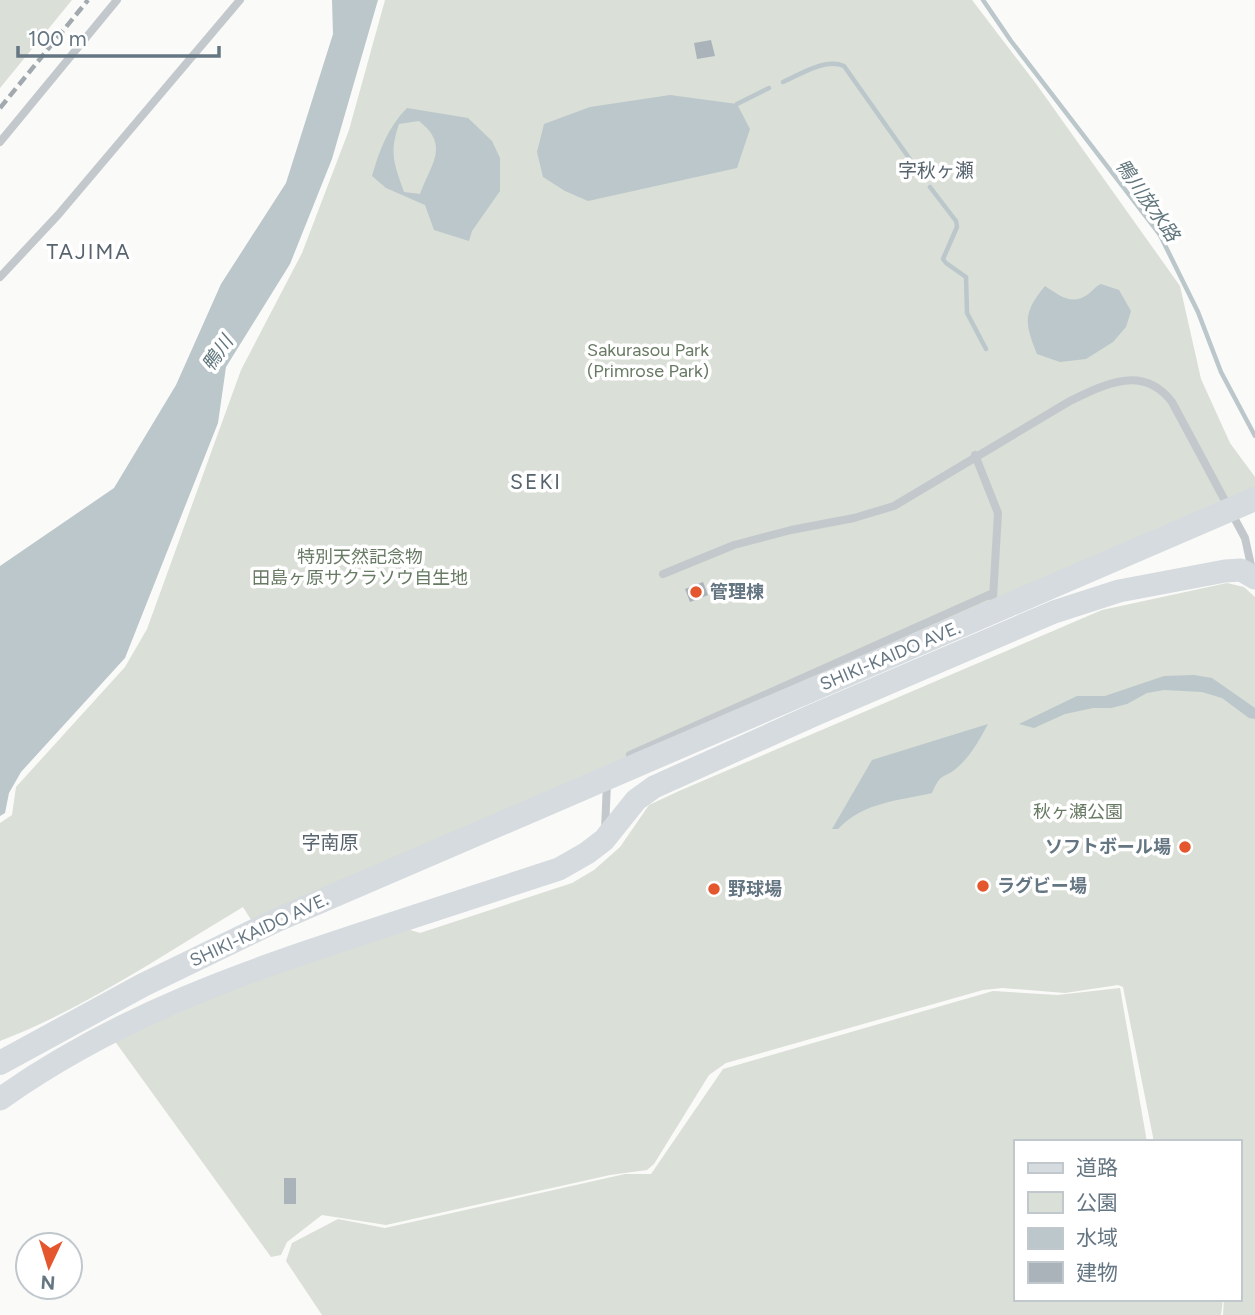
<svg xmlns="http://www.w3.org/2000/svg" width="1255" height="1315" font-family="Figtree,'Noto Sans JP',sans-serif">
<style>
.green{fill:#dadfd7}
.water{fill:#bbc7cb;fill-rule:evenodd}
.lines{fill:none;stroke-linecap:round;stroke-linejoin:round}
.stream{stroke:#bbc7cb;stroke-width:4.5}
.building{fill:#aab3b9}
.lane{stroke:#c3c8cc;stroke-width:8}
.secondary{stroke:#d6dbdf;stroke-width:23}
.primary{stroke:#d6dbdf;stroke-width:24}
.rail{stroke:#a2aab0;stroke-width:4.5;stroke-dasharray:10 5;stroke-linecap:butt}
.poi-dot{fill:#e4572e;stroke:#fff;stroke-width:2.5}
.labels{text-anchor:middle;stroke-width:7;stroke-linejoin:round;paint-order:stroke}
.park-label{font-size:18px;fill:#687a64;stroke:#fff}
.poi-label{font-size:18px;font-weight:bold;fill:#657683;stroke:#fff;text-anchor:start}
.street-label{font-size:18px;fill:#657683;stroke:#fff}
.neighbourhood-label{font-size:19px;fill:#57646e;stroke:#fff}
.water-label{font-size:19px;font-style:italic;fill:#60757c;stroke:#fff}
.quarter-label{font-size:21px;letter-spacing:2px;fill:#57646e;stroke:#fff}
</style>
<rect width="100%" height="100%" fill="#fafaf8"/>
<path class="green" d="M 0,0 L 72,0 L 0,88 Z
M 385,0 L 972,0 L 1037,85 L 1180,286 L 1201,379 L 1230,443 L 1255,477 L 1255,489 L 253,923 L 243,907 C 164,954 86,1008 0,1041 L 0,823 L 12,815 L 16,787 L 125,667 L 147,629 L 241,370 L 302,253 L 349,130 Z
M 1227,583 L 1244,587 L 1255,597 L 1255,1315 L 1223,1315 L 1224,1299 L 1239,1299 L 1239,1142 L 1154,1142 L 1123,987 L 1118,985 L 1065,993 L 1002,988 L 983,990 L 726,1063 L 709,1075 L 654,1164 L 647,1170 L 610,1175 L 386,1225 L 322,1215 L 287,1242 L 281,1255 L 271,1257 L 114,1040 L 219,993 L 404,928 L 420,933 L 572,883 L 594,870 L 620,847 L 649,805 L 679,791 L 1102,610 Z
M 1120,988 L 1147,1142 L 1015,1142 L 1015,1299 L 1223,1299 L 1221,1315 L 322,1315 L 286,1261 L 292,1243 L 338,1219 L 385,1228 L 625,1174 L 651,1174 L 723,1069 L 993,991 L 1057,995 Z"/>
<path class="water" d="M 332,0 L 378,0 L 332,159 L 290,264 L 226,367 L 218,423 L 125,658 L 21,772 L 9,793 L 5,813 L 0,816 L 0,566 L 114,488 L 176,385 L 221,284 L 286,183 L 333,34 Z
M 670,95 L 737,104 L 750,129 L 737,168 L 588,201 L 565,191 L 543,177 L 537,152 L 544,124 L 590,107 Z
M 407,108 L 468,118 L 492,141 L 500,158 L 500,191 L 472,231 L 469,241 L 434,230 L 425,205 L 386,188 L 372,176 C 379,151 388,127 407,108 ZM 419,121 C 451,146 430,165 420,194 L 404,192 C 394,164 389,153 399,124 Z
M 1101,284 L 1119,290 L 1131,311 L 1126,327 L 1113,342 L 1086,359 L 1060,362 L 1037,354 C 1024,322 1023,313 1045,286 C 1059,295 1071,306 1087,295 C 1093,291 1094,287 1101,284 Z
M 1194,675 L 1212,678 L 1255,708 L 1255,719 L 1249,718 L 1222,698 L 1202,692 L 1164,690 L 1147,693 L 1127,704 L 1111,708 L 1093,708 L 1065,714 L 1034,728 L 1019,724 L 1077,696 L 1105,696 L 1164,676 Z
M 988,724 C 980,739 971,755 959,766 C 944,780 942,770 932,793 C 897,801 864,802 838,829 L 832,829 L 872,760 Z"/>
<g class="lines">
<path class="stream" d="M 983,0 L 1011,41 L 1160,235 L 1198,312 L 1221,372 L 1255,436
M 783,82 C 801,74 825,58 844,66 L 914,165
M 737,104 L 769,88
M 930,187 L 956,221 L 957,227 L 943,259 L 946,263 L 966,277 L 967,313 L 986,349"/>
</g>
<path class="building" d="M 711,40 L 715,56 L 697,59 L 694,43 Z
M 703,582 L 708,595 L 690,602 L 685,589 Z
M 284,1178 L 296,1178 L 296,1204 L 284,1204 Z"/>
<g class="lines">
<path class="lane" d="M 0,142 L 117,0
M 0,277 L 58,215 L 240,0
M 975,455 L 998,513 L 993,598
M 663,574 L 734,545 L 791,530 L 854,518 L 894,506 L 1070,401 C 1105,384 1143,364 1172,402 L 1245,538 L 1252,570
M 630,755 L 991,594
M 605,829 L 607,783"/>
<path class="secondary" d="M 0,1099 C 120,1014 244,972 382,927 C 441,908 500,888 559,869 L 587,853 L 604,840 L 636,800 L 654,787 L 814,715 L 1054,612 L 1119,591 L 1225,571 L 1241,570 L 1255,578"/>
<path class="primary" d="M 0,1063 L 143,985 L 277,920 L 1255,499"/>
<path class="rail" d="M 0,108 L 88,0"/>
</g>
<g class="poi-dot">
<circle cx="696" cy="592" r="7"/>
<circle cx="1185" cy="847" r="7"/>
<circle cx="983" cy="886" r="7"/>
<circle cx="714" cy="889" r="7"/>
</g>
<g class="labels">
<g class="park-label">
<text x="648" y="356">Sakurasou Park<tspan x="648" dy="21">(Primrose Park)</tspan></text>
<text x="360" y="563">特別天然記念物<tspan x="360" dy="21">田島ヶ原サクラソウ自生地</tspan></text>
<text x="1078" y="818">秋ヶ瀬公園</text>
</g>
<g class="poi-label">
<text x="710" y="598">管理棟</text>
<text x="1171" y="853" text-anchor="end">ソフトボール場</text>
<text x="997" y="892">ラグビー場</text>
<text x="728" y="895">野球場</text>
</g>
<g class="street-label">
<text transform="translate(890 656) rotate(-23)" y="6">SHIKI-KAIDO AVE.</text>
<text transform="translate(259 930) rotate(-25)" y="6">SHIKI-KAIDO AVE.</text>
</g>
<g class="neighbourhood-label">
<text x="936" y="177">字秋ヶ瀬</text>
<text x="330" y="849">字南原</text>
</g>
<g class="water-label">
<text transform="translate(1148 200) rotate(55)" y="7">鴨川放水路</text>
<text transform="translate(217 353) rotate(-55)" y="7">鴨川</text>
</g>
<g class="quarter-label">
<text x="89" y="259">TAJIMA</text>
<text x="536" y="489">SEKI</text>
</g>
</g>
<rect x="1014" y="1140" width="228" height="161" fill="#ffffff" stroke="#c1c8cd" stroke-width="2"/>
<rect x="1028" y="1163" width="35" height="10" fill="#d6dbdf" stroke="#c1c8cd" stroke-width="2"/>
<text x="1076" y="1175" font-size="21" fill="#657683">道路</text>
<rect x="1028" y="1192" width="35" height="21" fill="#dadfd7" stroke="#c1c8cd" stroke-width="2"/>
<text x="1076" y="1210" font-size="21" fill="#657683">公園</text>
<rect x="1028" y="1228" width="35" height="21" fill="#bbc7cb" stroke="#c1c8cd" stroke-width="2"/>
<text x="1076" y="1245" font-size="21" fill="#657683">水域</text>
<rect x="1028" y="1262" width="35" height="21" fill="#aab3b9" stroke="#c1c8cd" stroke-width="2"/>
<text x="1076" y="1280" font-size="21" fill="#657683">建物</text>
<g transform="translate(49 1266) rotate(184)"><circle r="33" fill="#ffffff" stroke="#c1c8cd" stroke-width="2"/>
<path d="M0-5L12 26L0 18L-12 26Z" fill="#e4572e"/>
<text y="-10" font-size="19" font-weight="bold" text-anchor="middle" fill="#657683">N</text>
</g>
<path d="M18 46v10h201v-10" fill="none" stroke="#657683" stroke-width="3.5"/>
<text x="28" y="46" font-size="21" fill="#657683" stroke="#ffffff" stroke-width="5" paint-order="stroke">100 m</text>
</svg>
